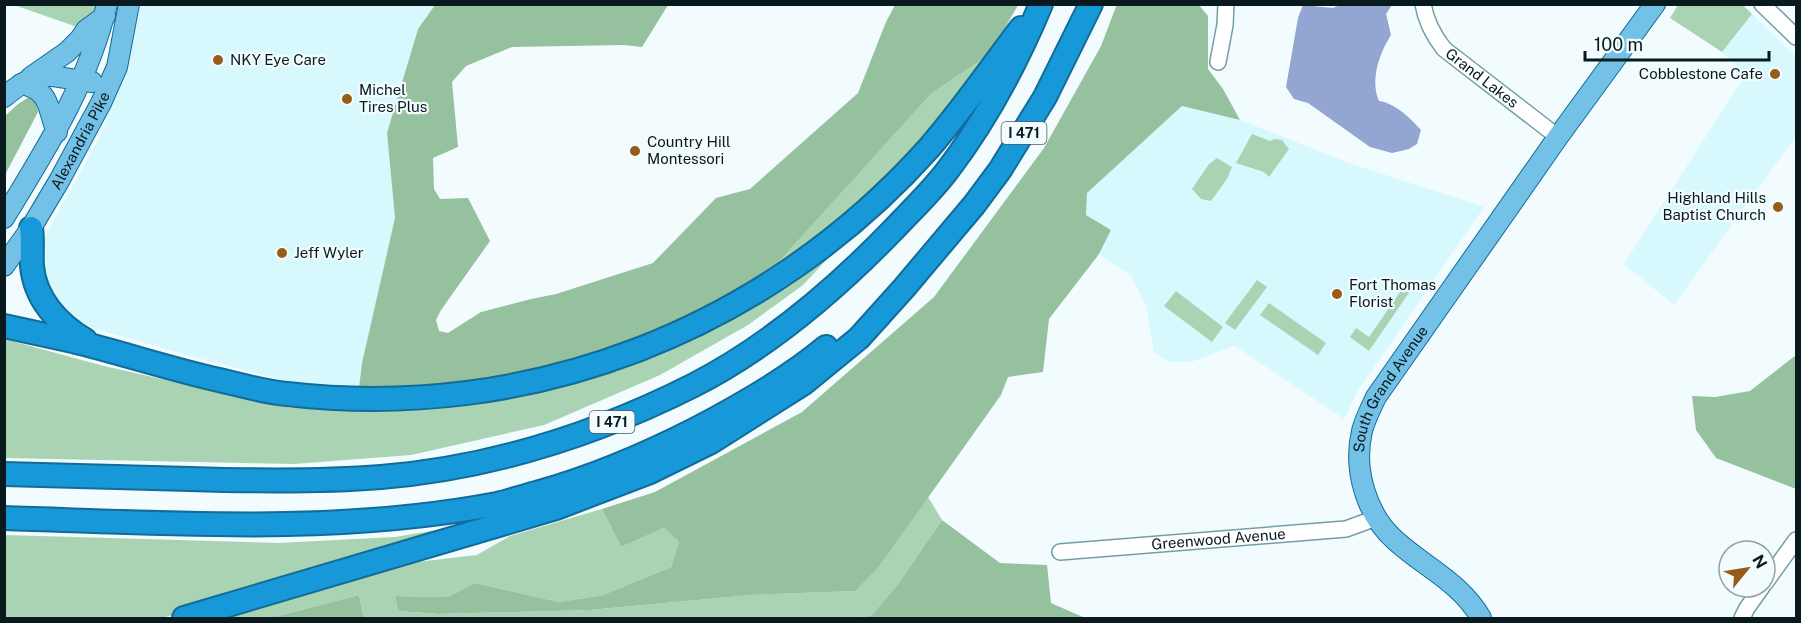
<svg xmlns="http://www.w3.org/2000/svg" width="1801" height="623" font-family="'Public Sans',sans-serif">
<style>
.built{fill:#d7f9fe}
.green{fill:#a9d3b2}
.forest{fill:#96c19f}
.water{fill:#93a5d1}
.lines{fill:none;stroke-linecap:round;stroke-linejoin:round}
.minor-casing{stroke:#729fa6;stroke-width:18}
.major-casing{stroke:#126c97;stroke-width:22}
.highway-casing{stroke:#126c97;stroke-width:26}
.minor{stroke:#fff;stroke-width:15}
.major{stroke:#74c1e8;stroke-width:20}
.highway{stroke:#1798d8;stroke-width:22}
.poi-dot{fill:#965c1a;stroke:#f2fbfd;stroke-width:2}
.labels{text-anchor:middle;stroke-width:4.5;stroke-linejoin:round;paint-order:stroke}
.shield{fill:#f2fbfd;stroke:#4e5e60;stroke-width:1.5}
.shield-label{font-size:14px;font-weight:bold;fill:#081a1d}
.poi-label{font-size:15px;fill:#081a1d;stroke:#f2fbfd;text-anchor:start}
.street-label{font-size:15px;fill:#081a1d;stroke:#f2fbfd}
</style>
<rect width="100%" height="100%" fill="#f2fbfd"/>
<path class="built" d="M 141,5 L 435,5 L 418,29 L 387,133 L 395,218 L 362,363 L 359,388 L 291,382 L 190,356 L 93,328 L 67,315 L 54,300 L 44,276 L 40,254 L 44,238 L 100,136 L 128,62 Z
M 1752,14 L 1796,57 L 1796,136 L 1674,305 L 1624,264 L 1746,74 L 1722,52 Z
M 1182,106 L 1240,120 L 1349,163 L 1484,207 L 1357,392 L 1344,419 L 1235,346 L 1191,362 L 1168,362 L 1154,352 L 1146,305 L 1131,276 L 1099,254 L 1111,230 L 1086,215 L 1087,193 Z"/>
<path class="green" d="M 14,5 L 107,5 L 86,30 Z
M 1678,5 L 1743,5 L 1752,14 L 1722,52 L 1670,18 Z
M 993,49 L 935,126 L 883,181 L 805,250 L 766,276 L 932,93 L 980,61 Z
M 1252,134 L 1270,141 L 1275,139 L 1282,140 L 1289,149 L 1269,177 L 1264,172 L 1236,163 Z
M 1217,158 L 1232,167 L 1227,179 L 1211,201 L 1201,199 L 1192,189 L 1209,164 Z
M 832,254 L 803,285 L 748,325 L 660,375 L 544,425 L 411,455 L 294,464 L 5,458 L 4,339 L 104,366 L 291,408 L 380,410 L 510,399 L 618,371 L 726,322 Z
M 1409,279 L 1415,284 L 1369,351 L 1350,337 L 1356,328 L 1369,337 Z
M 1257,280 L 1267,287 L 1235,330 L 1225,323 Z
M 1176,291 L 1223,327 L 1212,342 L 1164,306 Z
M 1269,303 L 1326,343 L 1318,355 L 1260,315 Z
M 928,497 L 942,520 L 898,584 L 871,616 L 835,618 L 364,618 L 359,595 L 278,616 L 279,618 L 221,618 L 417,562 L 477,555 L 510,536 L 602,509 L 621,547 L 664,528 L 679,542 L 671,567 L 603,595 L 559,602 L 475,583 L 448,597 L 395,596 L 398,611 L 438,614 L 590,610 L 751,595 L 854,591 L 878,568 Z
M 496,520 L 162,618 L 5,618 L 5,535 L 278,543 L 395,537 Z"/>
<path class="forest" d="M 1117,4 L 1199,5 L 1208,16 L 1208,69 L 1223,89 L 1240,120 L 1182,106 L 1087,193 L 1086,215 L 1111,230 L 1099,254 L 1049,319 L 1043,372 L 1008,377 L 1001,395 L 878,568 L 855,591 L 751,595 L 590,610 L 438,614 L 398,611 L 395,596 L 448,597 L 475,583 L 559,602 L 603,595 L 671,567 L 679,542 L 664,528 L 621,547 L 602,509 L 655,492 L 802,412 L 934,297 L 1044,148 L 1101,46 Z
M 435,5 L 668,5 L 642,47 L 624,45 L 512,47 L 466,66 L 452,82 L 458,147 L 433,158 L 434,189 L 440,199 L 468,198 L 490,241 L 441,310 L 436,320 L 439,331 L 448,333 L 481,312 L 531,299 L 556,294 L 653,263 L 716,198 L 750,189 L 858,93 L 886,22 L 895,5 L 1018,5 L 993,49 L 980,61 L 932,93 L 766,276 L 695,318 L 605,354 L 508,379 L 439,388 L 359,388 L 362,363 L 395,218 L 387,133 L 418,29 Z
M 29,97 L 35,101 L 38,112 L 5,175 L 5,116 L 18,104 Z
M 1796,355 L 1796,489 L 1716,458 L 1696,430 L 1692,396 L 1715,397 L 1750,391 Z
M 942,520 L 1000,563 L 1047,565 L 1051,603 L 1085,618 L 835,618 L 871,616 L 898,584 Z
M 359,595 L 364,618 L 279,618 L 278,616 Z"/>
<path class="water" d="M 1342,4 L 1392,5 L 1386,14 L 1391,35 C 1379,54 1370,80 1379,101 C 1395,103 1410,118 1421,130 L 1417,144 L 1409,149 L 1392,153 L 1370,147 L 1308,103 L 1294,99 L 1286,87 L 1298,18 L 1303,5 L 1333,8 Z"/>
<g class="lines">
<defs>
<g id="minor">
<path id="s1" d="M 1423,4 C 1426,22 1433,35 1444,49 L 1558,137"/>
<path d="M 1762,4 L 1796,37"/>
<path d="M 1218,62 L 1225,25 L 1226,4"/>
<path id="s2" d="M 1060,552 L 1346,529 L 1376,518"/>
<path d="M 1765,583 L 1796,540"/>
<path d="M 1742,618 L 1747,608 L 1762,587"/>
</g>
<g id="major">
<path d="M 31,77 L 67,52 L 80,39 L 86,30 L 105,16"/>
<path d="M 21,84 C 51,90 47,108 57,132"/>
<path d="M 4,97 C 44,64 47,78 92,82"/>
<path d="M 4,218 C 46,149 88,84 107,4"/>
<path id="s3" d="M 4,266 L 31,228 L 59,181 L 101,103 L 117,67 L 129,4"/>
<path id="s4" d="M 1481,618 C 1460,582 1426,568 1396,541 C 1366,515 1353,469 1362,431 C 1365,419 1371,408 1376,397 L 1558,137 L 1655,4"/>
</g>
<path id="highway" d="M 31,228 C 33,241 31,253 32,266 C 35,299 58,324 85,340
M 4,326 C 27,331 50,336 73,341 C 122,353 170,369 219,380 C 241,385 264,392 287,394 C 530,422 766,330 929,148 C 962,110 991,68 1021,28
M 4,474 C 66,476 128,477 190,479 C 254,481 318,482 381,477 C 490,468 597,434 694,385 C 768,347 835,290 893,230 C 911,211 931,192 947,171 C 986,120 1016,64 1041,4
M 4,518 C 169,523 334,535 497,504 C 510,501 524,496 536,493 C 594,477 643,456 696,429 C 740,406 788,379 826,347
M 184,618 L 556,508 L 650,472 L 711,442 L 804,383 L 859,338 L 904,288 L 974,205 L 1000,170 L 1045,97 L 1091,4"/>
</defs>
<use href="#minor" class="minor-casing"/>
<use href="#major" class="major-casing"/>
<use href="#highway" class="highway-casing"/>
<use href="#minor" class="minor"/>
<use href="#major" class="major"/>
<use href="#highway" class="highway"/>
</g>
<g class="poi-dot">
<circle cx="218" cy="60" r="6"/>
<circle cx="1775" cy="74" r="6"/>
<circle cx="347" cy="99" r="6"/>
<circle cx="635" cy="151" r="6"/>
<circle cx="1778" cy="207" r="6"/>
<circle cx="282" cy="253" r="6"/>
<circle cx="1337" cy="294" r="6"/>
</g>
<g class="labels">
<g class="shield">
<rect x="1001.5" y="122" width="45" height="22" rx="4.5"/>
<rect x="589.5" y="411" width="45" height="22" rx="4.5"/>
</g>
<g class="shield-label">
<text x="1024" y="138">I 471</text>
<text x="612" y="427">I 471</text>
</g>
<g class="poi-label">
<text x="230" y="65">NKY Eye Care</text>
<text x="1763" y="79" text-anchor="end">Cobblestone Cafe</text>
<text x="359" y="95">Michel<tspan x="359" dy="17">Tires Plus</tspan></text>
<text x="647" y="147">Country Hill<tspan x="647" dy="17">Montessori</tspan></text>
<text x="1766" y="203" text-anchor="end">Highland Hills<tspan x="1766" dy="17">Baptist Church</tspan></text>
<text x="294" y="258">Jeff Wyler</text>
<text x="1349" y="290">Fort Thomas<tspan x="1349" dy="17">Florist</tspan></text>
</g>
<g class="street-label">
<text dy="5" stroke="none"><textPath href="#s1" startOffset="98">Grand Lakes</textPath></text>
<text dy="5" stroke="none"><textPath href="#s3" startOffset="147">Alexandria Pike</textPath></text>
<text dy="5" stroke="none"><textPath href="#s4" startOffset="286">South Grand Avenue</textPath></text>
<text dy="5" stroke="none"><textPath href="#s2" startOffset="159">Greenwood Avenue</textPath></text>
</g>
</g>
<rect width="1801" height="623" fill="none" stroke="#081a1d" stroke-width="12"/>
<g transform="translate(1747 569) rotate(60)"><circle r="28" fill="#f2fbfd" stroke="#94a1a3" stroke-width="1.5"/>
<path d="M0-4.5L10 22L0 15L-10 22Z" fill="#965c1a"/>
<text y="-9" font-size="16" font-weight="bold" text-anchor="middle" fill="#081a1d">N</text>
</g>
<path d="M1585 51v9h184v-9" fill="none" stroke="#081a1d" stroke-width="3"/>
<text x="1594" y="51" font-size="18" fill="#081a1d" stroke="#f2fbfd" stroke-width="4.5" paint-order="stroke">100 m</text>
</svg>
